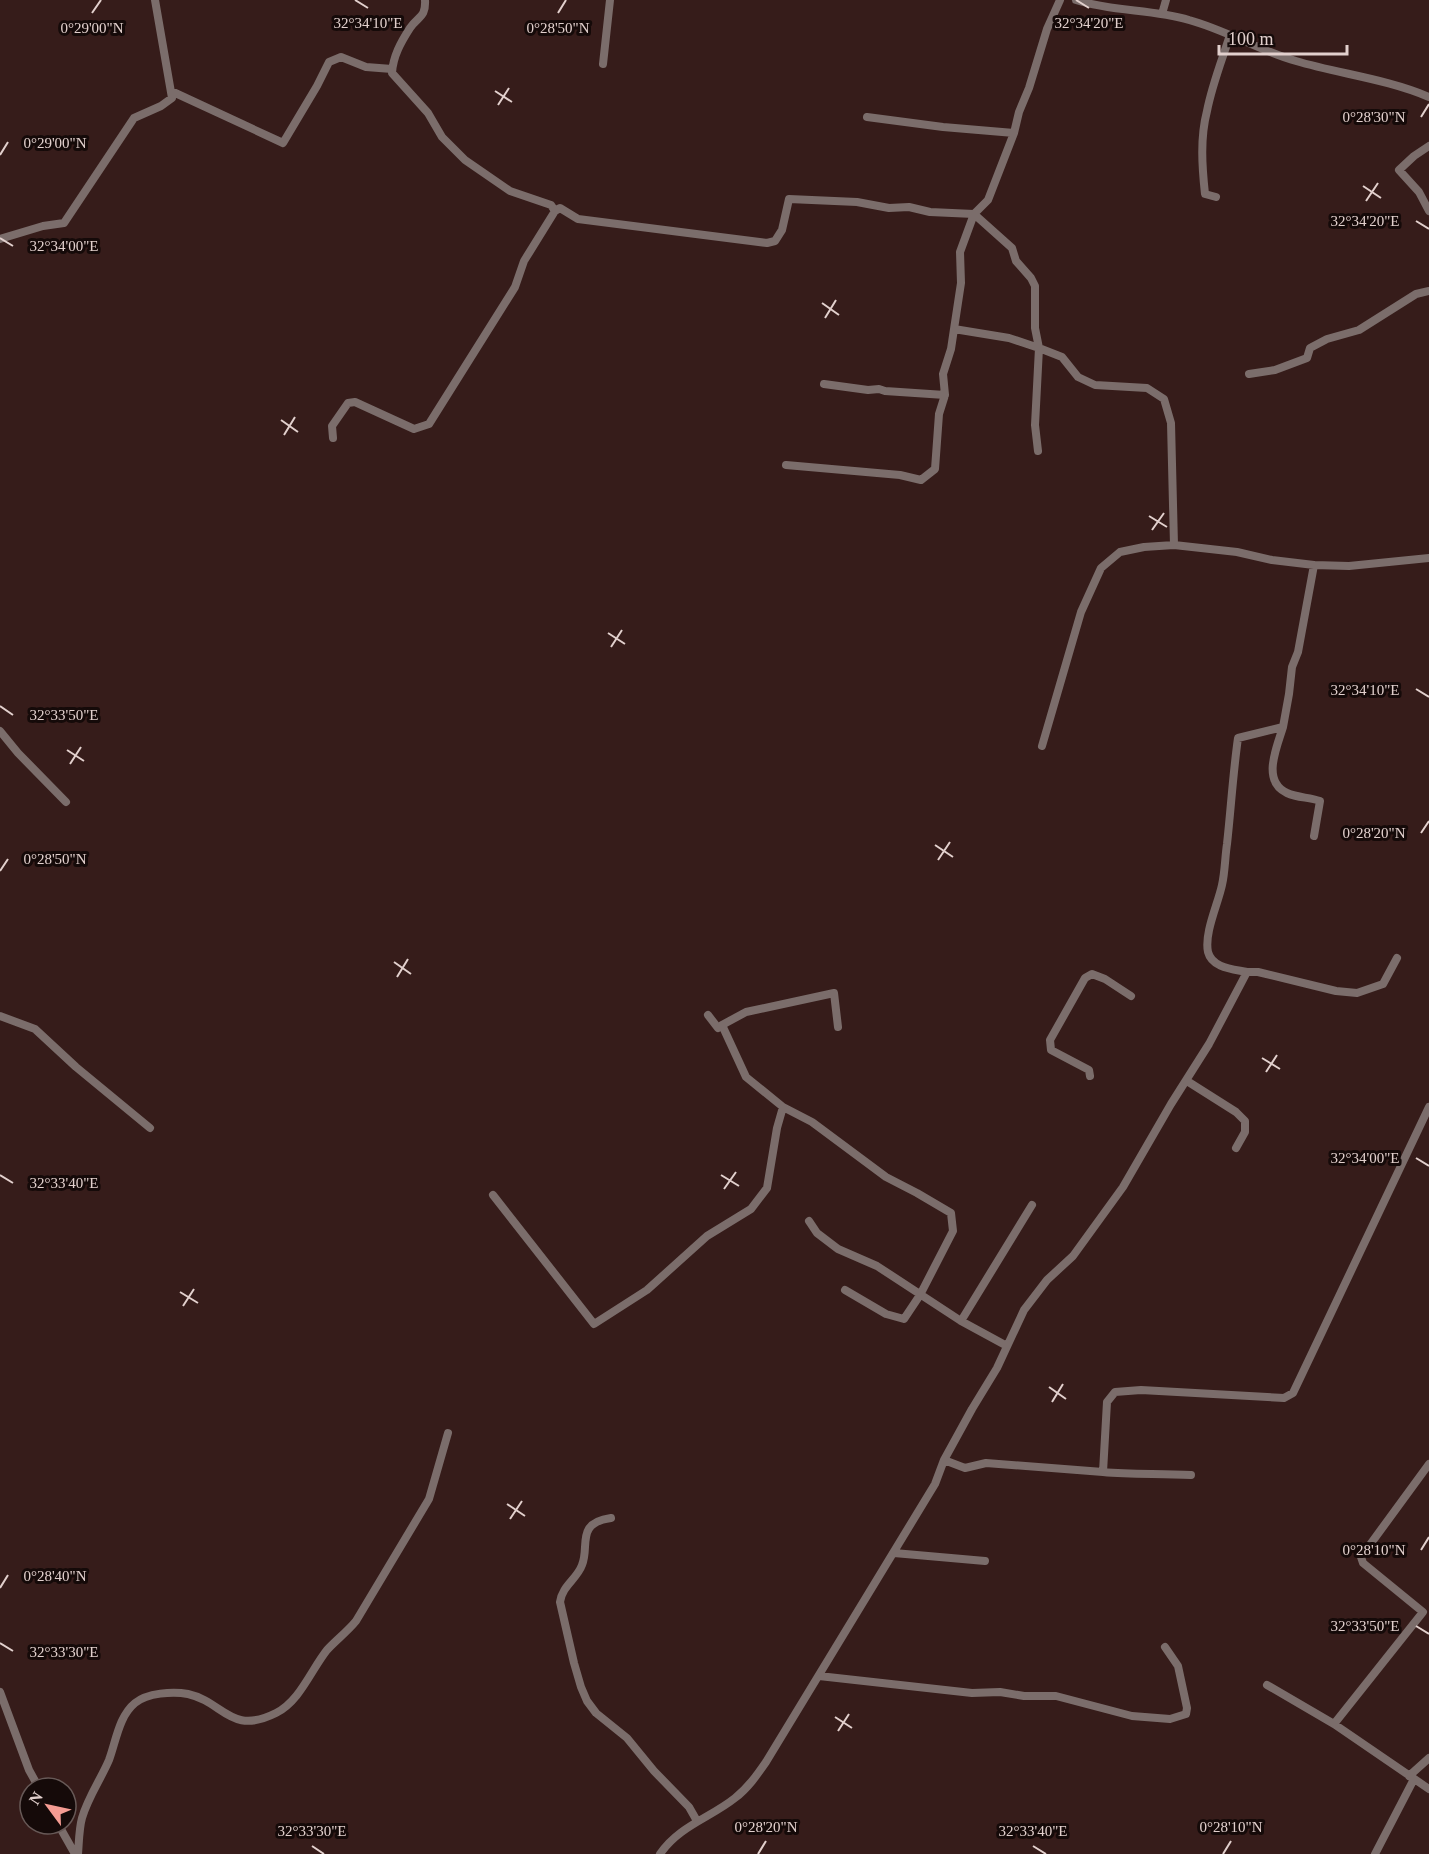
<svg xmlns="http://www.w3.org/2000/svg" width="1429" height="1854" font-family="Georgia,serif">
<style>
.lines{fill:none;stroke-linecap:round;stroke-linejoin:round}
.street{stroke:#7b6d6b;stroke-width:8}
.ticks{fill:none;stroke:#e2d0cd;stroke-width:2}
.ticks-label{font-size:15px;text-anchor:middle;fill:#e2d0cd;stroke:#150a09;stroke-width:6;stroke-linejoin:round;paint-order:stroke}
</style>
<rect width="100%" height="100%" fill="#361c1a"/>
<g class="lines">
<path class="street" d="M 425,0 C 426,18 418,16 410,28 C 401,42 393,56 392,73 L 428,113 L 442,137 L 465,160 L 510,191 L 551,205 L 555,211 L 560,208 L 578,219 L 767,243 L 775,241 L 782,230 L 789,199 L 857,202 L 889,208 L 909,207 L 930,212 L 974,214 L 988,200 L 1014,133 L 1019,112 L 1029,88 L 1047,29 L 1060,0
M 1076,0 C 1113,12 1152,9 1189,20 C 1226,30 1260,51 1296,61 C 1340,74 1387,79 1429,97
M 1162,14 L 1166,0
M 603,64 L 610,0
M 171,91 L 283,143 L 317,86 L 329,62 L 341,57 L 366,67 L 392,69
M 867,117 L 943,127 L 1014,133
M 1429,146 L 1414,156 L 1399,170 L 1419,192 L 1429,211
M 1216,197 L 1205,194 C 1202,166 1200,138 1207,111 C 1212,85 1222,60 1230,35
M 0,239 L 43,226 L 64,223 L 134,118 L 161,106 L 172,98 L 155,0
M 1249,374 L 1275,370 L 1307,358 L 1310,348 L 1327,339 L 1359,330 L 1416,294 L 1429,291
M 824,384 L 868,390 L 879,389 L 885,391 L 945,395
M 333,438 L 332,426 L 348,403 L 355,402 L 414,429 L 429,424 L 515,287 L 524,261 L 555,211
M 1038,451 L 1035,425 L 1039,348 L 1009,338 L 954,329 L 961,283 L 960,252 L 974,214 L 1012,248 L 1016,261 L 1031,278 L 1035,286 L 1035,328 L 1039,348 L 1062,357 L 1078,377 L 1095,385 L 1147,388 L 1164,399 L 1171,423 L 1174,545 L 1237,552 L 1272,560 L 1314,565 L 1349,566 L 1429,558
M 786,465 L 900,475 L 921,480 L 935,469 L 939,414 L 945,395 L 943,374 L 951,349 L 954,329
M 1283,727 C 1277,747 1261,781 1287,793 C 1298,798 1309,797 1320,801 L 1314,836
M 0,731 L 18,753 L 66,802
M 1042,746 L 1081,612 L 1101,568 L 1120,552 L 1144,547 L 1174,545
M 1247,972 L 1258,972 L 1336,991 L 1357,993 L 1383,984 L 1397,958
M 708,1015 L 718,1028 L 722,1025 L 746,1077 L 783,1107 L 812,1122 L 886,1177 L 917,1193 L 951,1213 L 953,1231 L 920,1295 L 904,1319 L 886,1314 L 845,1290
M 0,1016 L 35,1029 L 76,1067 L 150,1128
M 722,1025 L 746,1012 L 834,993 L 838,1027
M 1090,1076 L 1089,1070 L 1051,1050 L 1050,1040 L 1085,978 L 1092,974 L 1105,979 L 1131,996
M 1187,1081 L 1236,1112 L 1245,1121 L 1245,1132 L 1236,1148
M 493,1195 L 594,1324 L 647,1290 L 707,1236 L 751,1209 L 767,1188 L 777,1128 L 783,1107
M 809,1221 L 817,1233 L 838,1249 L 877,1266 L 961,1321 L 1007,1346
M 961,1321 L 1032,1205
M 1103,1472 L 986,1463 L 965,1468 L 944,1460 L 972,1409 L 997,1368 L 1024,1310 L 1047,1280 L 1073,1256 L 1123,1187 L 1171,1104 L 1209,1044 L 1247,972 C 1233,969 1212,968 1208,952 C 1204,933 1218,904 1222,885 C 1225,872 1225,857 1227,844 C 1231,808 1233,773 1238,738 L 1283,727 L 1289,694 L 1292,667 L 1298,652 L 1314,565
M 1191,1475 C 1161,1473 1133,1475 1103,1472 L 1107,1402 L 1115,1392 L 1141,1390 L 1284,1398 L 1293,1393 L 1429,1107
M 611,1518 C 575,1523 590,1546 582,1565 C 577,1579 562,1586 560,1602 L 574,1663 L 581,1687 L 587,1701 L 596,1713 L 627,1738 L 654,1771 L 689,1807 L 697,1821
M 894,1553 L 985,1561
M 819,1676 L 972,1693 L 1000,1692 L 1024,1696 L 1056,1696 L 1132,1716 L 1170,1719 L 1186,1714 L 1187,1708 L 1178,1666 L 1165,1647
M 1267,1685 L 1334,1724 L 1429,1789
M 0,1692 L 29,1770 L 39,1788
M 1334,1724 L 1423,1612 L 1363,1563 L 1361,1557 L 1429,1464
M 1409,1776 L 1429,1758
M 58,1824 L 75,1854
M 78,1854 C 79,1842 79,1829 82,1818 C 88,1797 101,1779 109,1760 C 116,1741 119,1716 135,1703 C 147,1693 173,1691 188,1694 C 224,1702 230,1736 276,1713 C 300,1701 311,1670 327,1650 C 336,1640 347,1632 356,1621 L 429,1499 L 448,1433
M 660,1854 C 679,1826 710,1818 735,1798 C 748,1788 757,1775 766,1762 L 935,1484 L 944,1460
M 1375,1854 L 1414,1779"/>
</g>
<path class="ticks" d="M 355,0 L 368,8M 1076,0 L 1089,8M 92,13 L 101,0M 558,13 L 566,0M 495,91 L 512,102M 498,105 L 509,88M 1421,117 L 1429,104M 0,155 L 8,142M 1363,186 L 1381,198M 1366,201 L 1378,183M 1416,221 L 1429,229M 0,238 L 13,246M 822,303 L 839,315M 825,318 L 836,300M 281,420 L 298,432M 284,435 L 295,417M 1149,516 L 1167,527M 1152,530 L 1164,513M 608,633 L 625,644M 611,647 L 622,630M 1416,689 L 1429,697M 0,706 L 13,715M 67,750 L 84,761M 70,764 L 81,747M 1421,833 L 1429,821M 935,845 L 953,857M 938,860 L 950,842M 0,871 L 8,859M 394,962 L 411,974M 397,977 L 408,959M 1262,1058 L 1280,1069M 1266,1072 L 1277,1055M 1416,1158 L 1429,1166M 0,1175 L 13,1183M 721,1175 L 739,1186M 724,1189 L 736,1172M 180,1292 L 198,1303M 183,1306 L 194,1289M 1049,1387 L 1066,1399M 1052,1402 L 1063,1384M 507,1504 L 525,1516M 510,1519 L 522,1501M 1421,1550 L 1429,1537M 0,1588 L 8,1575M 1416,1626 L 1429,1634M 0,1643 L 13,1651M 835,1717 L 852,1728M 838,1731 L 849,1714M 312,1846 L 324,1854M 1033,1846 L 1046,1854M 758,1854 L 766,1841M 1223,1854 L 1231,1841"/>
<g class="ticks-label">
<text x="368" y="28">32°34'10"E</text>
<text x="1089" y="28">32°34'20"E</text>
<text x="92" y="33">0°29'00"N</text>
<text x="558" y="33">0°28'50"N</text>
<text x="1374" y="122">0°28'30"N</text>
<text x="55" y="148">0°29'00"N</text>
<text x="1365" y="226">32°34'20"E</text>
<text x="64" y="251">32°34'00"E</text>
<text x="1365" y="695">32°34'10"E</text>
<text x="64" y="720">32°33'50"E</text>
<text x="1374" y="838">0°28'20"N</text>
<text x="55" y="864">0°28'50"N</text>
<text x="1365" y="1163">32°34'00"E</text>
<text x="64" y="1188">32°33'40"E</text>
<text x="1374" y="1555">0°28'10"N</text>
<text x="55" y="1581">0°28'40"N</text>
<text x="1365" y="1631">32°33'50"E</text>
<text x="64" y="1657">32°33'30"E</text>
<text x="766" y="1832">0°28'20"N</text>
<text x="1231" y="1832">0°28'10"N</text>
<text x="312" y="1836">32°33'30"E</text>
<text x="1033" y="1836">32°33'40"E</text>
</g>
<g transform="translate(48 1806) rotate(303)"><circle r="28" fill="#150a09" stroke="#675957" stroke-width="1.5"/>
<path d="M0-4.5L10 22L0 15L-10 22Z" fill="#f59c93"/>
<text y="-9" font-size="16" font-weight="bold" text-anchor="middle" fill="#e2d0cd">N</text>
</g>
<path d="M1219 45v9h128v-9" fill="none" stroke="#e2d0cd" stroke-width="3"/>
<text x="1228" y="45" font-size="18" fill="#e2d0cd" stroke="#150a09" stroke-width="4.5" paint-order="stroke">100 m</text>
</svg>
